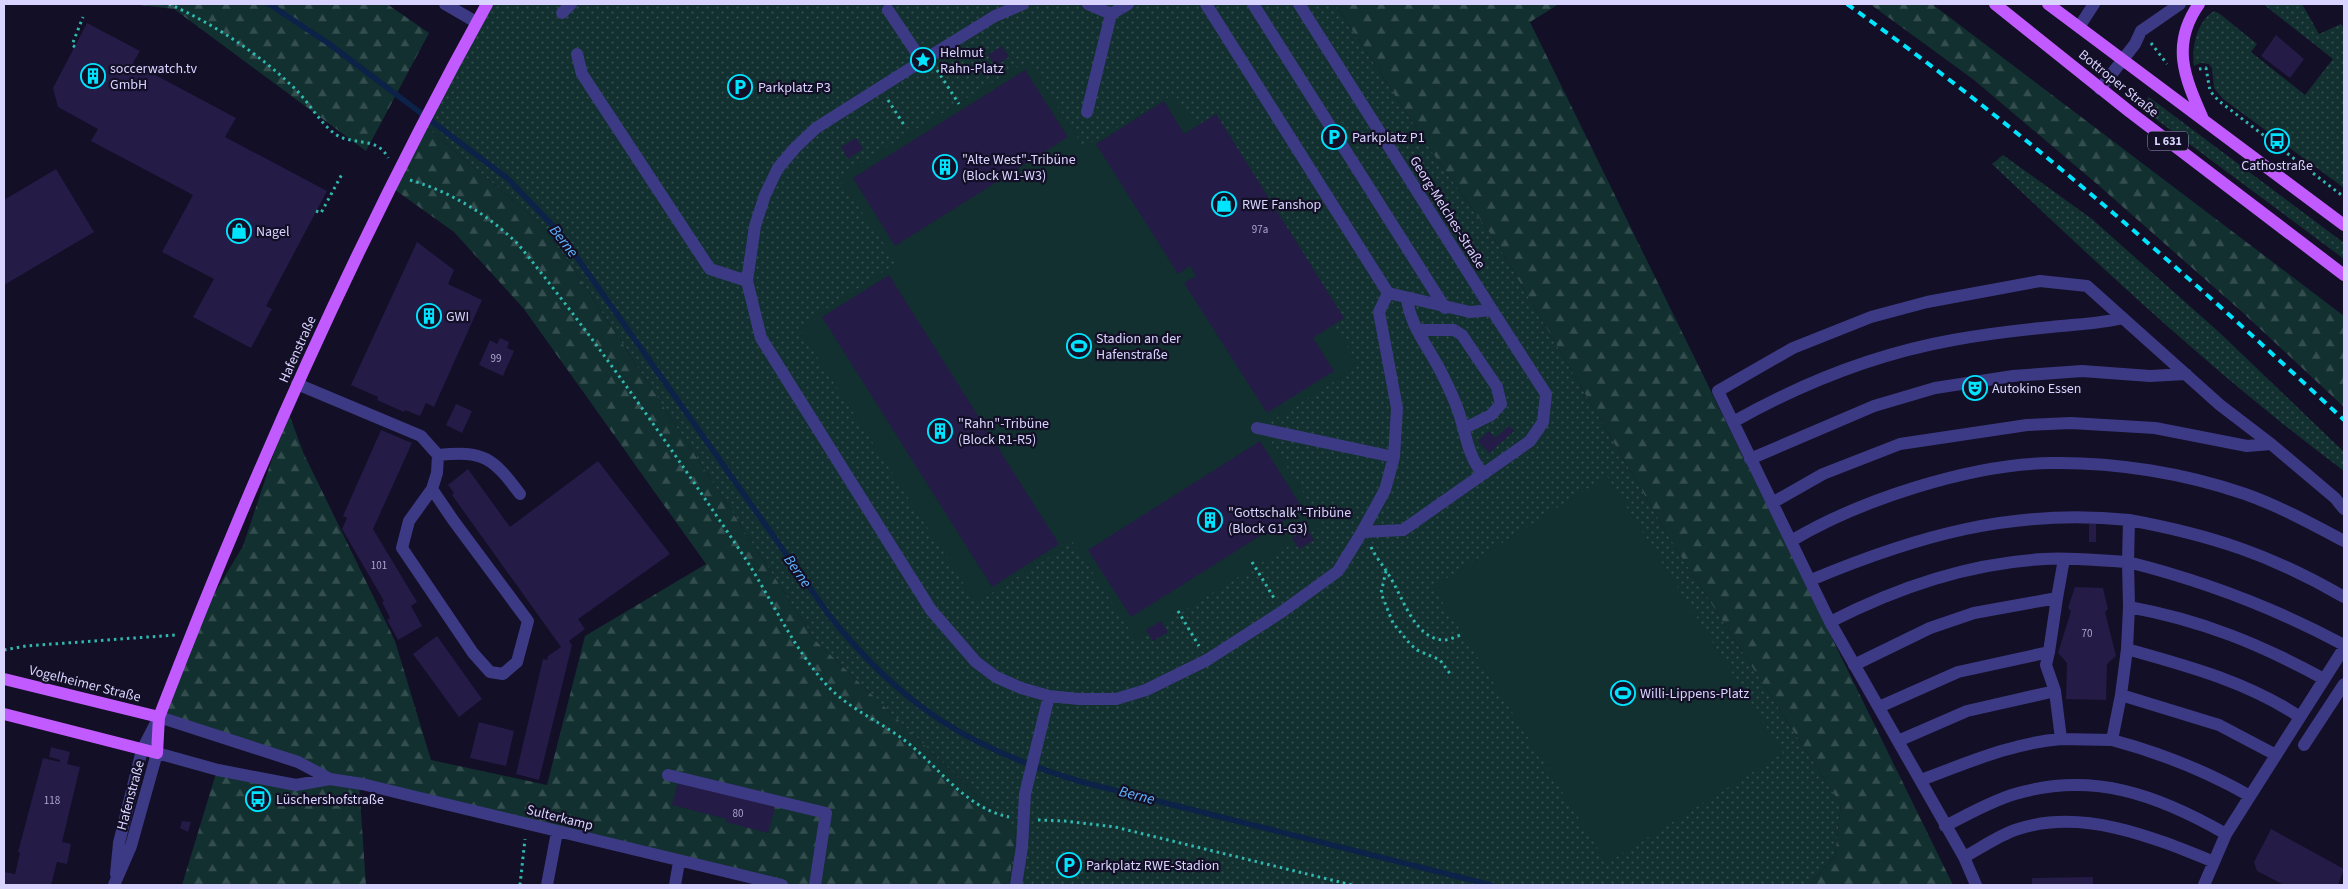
<svg xmlns="http://www.w3.org/2000/svg" width="2348" height="889" font-family="'Source Sans 3',sans-serif">
<style>
.grass{fill:url(#grass-dots)}
.forest{fill:url(#forest-firs)}
.park{fill:#12302f}
.lines{fill:none;stroke-linecap:round;stroke-linejoin:round}
.stream{stroke:#0c2248;stroke-width:5.5}
.building{fill:#241b47}
.path{stroke:#2fb8b0;stroke-width:3;stroke-dasharray:2.5 4;stroke-linecap:butt}
.minor{stroke:#3d3a85;stroke-width:12}
.major{stroke:#c25bff;stroke-width:12}
.rail{stroke:#00e5ff;stroke-width:4;stroke-dasharray:8 6;stroke-linecap:butt}
.labels{text-anchor:middle;stroke-width:4.5;stroke-linejoin:round;paint-order:stroke}
.number-label{font-size:11px;fill:#aca6d1}
.shield{fill:#130f26;stroke:#9e99be;stroke-width:1}
.shield-label{font-size:12px;font-weight:bold;fill:#d9d4ff}
.poi-label{font-size:14px;fill:#d9d4ff;stroke:#130f26;text-anchor:start}
.street-label{font-size:14px;fill:#d9d4ff;stroke:#130f26}
.water-label{font-size:15px;font-style:italic;fill:#62b6ff;stroke:#130f26}
</style>
<defs>
<pattern id="grass-dots" width="8" height="8" patternUnits="userSpaceOnUse" patternTransform="scale(1.25)"><rect width="8" height="8" fill="#12302f"/><path d="M2 2h.1M6 6h.1" fill="none" stroke="#344d4e" stroke-width="1.8" stroke-linecap="round"/></pattern>
<pattern id="forest-firs" width="22" height="20" patternUnits="userSpaceOnUse" patternTransform="scale(1.25)"><rect width="22" height="20" fill="#12302f"/><path d="M5 1l3.5 6h-7zM16 11l3.5 6h-7z" fill="#344d4e"/></pattern>
</defs>
<rect width="100%" height="100%" fill="#130f26"/>
<path class="grass" d="M 489,4 L 1335,4 L 1436,158 L 1495,240 L 1675,547 L 1841,805 L 1835,856 L 1809,885 L 1009,885 L 1016,833 L 816,641 L 577,274 L 540,223 L 424,125 Z
M 2263,4 L 2302,4 L 2319,34 L 2341,24 L 2344,29 L 2344,188 L 2223,99 L 2214,88 L 2212,68 L 2209,64 L 2200,63 L 2194,66 C 2191,48 2197,21 2214,11 L 2220,14 L 2257,44 L 2251,52 L 2305,95 L 2333,59 Z
M 2149,97 L 2344,243 L 2344,259 L 2141,108 Z
M 2003,155 L 2092,219 L 2220,333 L 2344,452 L 2344,471 C 2219,378 2105,271 1992,164 Z"/>
<path class="forest" d="M 132,4 L 387,4 L 429,33 L 366,151 L 174,9 Z
M 1335,4 L 1559,4 L 1530,22 L 1953,885 L 1809,885 L 1835,856 L 1841,805 L 1675,547 L 1495,240 L 1436,158 Z
M 1870,4 L 1932,4 L 2344,316 L 2344,407 L 2241,311 L 2097,184 L 1974,80 Z
M 424,125 L 540,223 L 577,274 L 816,641 L 1016,833 L 1009,885 L 791,885 L 331,778 L 161,716 L 201,616 L 243,546 L 288,411 L 303,452 L 395,641 L 431,760 L 547,785 L 585,636 L 706,564 L 524,309 L 454,232 L 391,187 Z
M 217,770 L 264,781 L 359,784 L 366,885 L 182,885 Z"/>
<path class="park" d="M 1028,61 L 1084,147 L 1174,94 L 1360,365 L 1262,427 L 1323,525 L 1136,640 L 1073,542 L 976,603 L 798,327 L 897,263 L 838,177 Z
M 1607,476 L 1783,753 L 1607,863 L 1433,587 Z"/>
<g class="lines">
<path class="stream" d="M 269,4 L 328,43 L 507,178 L 559,232 L 829,615 C 902,707 971,749 1082,782 L 1491,885"/>
</g>
<path class="building" d="M 87,23 L 140,51 L 133,63 L 236,118 L 225,137 L 327,191 L 266,306 L 272,309 L 251,348 L 193,317 L 214,279 L 162,252 L 193,195 L 91,141 L 98,129 L 58,107 L 53,88 Z
M 2276,35 L 2304,59 L 2290,78 L 2261,56 Z
M 1002,46 L 1009,57 L 995,66 L 988,55 Z
M 1025,70 L 1068,137 L 895,246 L 853,178 Z
M 1164,101 L 1184,134 L 1216,114 L 1344,318 L 1313,338 L 1334,371 L 1267,413 L 1184,283 L 1196,276 L 1190,266 L 1178,274 L 1096,144 Z
M 856,138 L 863,149 L 848,159 L 841,147 Z
M 56,169 L 94,232 L 4,285 L 4,200 Z
M 417,242 L 454,270 L 448,284 L 482,300 L 434,407 L 426,403 L 420,416 L 405,410 L 404,412 L 377,400 L 378,397 L 351,385 Z
M 889,275 L 1059,544 L 992,587 L 822,317 Z
M 500,338 L 509,342 L 507,348 L 514,351 L 503,376 L 479,365 L 490,340 L 497,344 Z
M 456,404 L 472,411 L 462,433 L 446,425 Z
M 1509,426 L 1514,431 L 1489,453 L 1478,441 L 1489,431 L 1495,438 Z
M 381,430 L 412,443 L 373,529 L 417,602 L 411,606 L 422,626 L 398,640 L 387,620 L 390,618 L 382,602 L 384,601 L 342,529 L 347,518 L 343,516 Z
M 1260,441 L 1303,509 L 1131,617 L 1088,550 Z
M 598,461 L 670,554 L 578,619 L 585,629 L 569,641 L 572,645 L 539,780 L 516,774 L 543,659 L 547,660 L 548,656 L 561,647 L 452,495 L 454,493 L 448,485 L 468,469 L 510,527 Z
M 2089,524 L 2096,524 L 2096,542 L 2089,542 Z
M 1307,529 L 1314,540 L 1299,549 L 1292,538 Z
M 2075,587 L 2103,588 L 2108,609 L 2105,612 L 2116,656 L 2107,664 L 2106,700 L 2066,699 L 2067,663 L 2058,653 L 2071,611 L 2068,608 Z
M 1161,621 L 1168,632 L 1153,641 L 1146,630 Z
M 437,636 L 482,699 L 459,717 L 413,654 Z
M 479,722 L 514,731 L 506,766 L 470,758 Z
M 51,747 L 70,752 L 67,764 L 80,767 L 62,842 L 71,844 L 67,864 L 57,862 L 51,885 L 4,885 L 4,872 L 15,874 L 20,853 L 18,852 L 43,758 L 60,762 L 60,760 L 49,757 Z
M 678,781 L 775,807 L 768,833 L 726,822 L 727,819 L 672,805 Z
M 182,821 L 191,822 L 188,832 L 180,828 Z
M 2271,829 L 2344,869 L 2338,885 L 2284,885 L 2257,871 L 2254,862 Z
M 2093,877 L 2093,885 L 2032,885 L 2032,878 Z"/>
<g class="lines">
<path class="path" d="M 169,4 C 212,23 258,53 292,86 C 308,100 318,121 335,134 C 352,146 378,136 388,158
M 2151,43 L 2167,64
M 75,47 L 72,45 L 83,17
M 2199,69 L 2206,68 L 2210,91 L 2219,101 L 2344,197
M 937,70 L 959,104
M 888,100 L 904,125
M 410,180 C 451,192 487,214 518,244 C 597,341 669,445 739,549 C 769,593 789,642 824,682 C 849,711 886,723 914,748 C 943,773 969,809 1009,817
M 316,211 L 321,213 L 342,174
M 1371,547 C 1376,558 1384,566 1390,577 C 1403,597 1414,639 1444,640 C 1450,640 1457,636 1463,634
M 1252,562 L 1274,598
M 1386,571 L 1381,593 L 1393,623 L 1410,644 L 1417,650 L 1440,660 L 1451,675
M 1178,611 L 1199,646
M 4,650 L 26,646 L 175,635
M 1038,820 L 1065,821 L 1115,827 L 1352,885
M 520,885 L 525,839"/>
<path class="minor" d="M 445,4 L 476,22
M 1023,4 L 995,16 L 922,61 L 816,128 L 795,148 L 778,168 L 765,195 L 755,226 L 747,281 L 761,338 L 931,610 L 976,662 L 996,677 L 1021,688 L 1049,696 L 1079,699 L 1116,699 L 1146,690 L 1207,660 L 1283,611 L 1338,571 L 1362,532 L 1385,490 L 1394,457 L 1397,408 L 1379,312 L 1388,293
M 1088,4 L 1111,14 L 1128,4
M 1206,4 L 1388,293
M 1253,4 L 1445,308
M 1299,4 L 1492,310 L 1470,312 L 1388,293
M 888,10 L 922,61
M 562,13 L 571,4
M 2079,27 L 2094,4
M 577,54 L 582,74 L 710,269 L 747,281
M 2100,89 L 2135,44 L 2141,31 L 2180,4
M 1087,112 L 1111,14
M 1407,298 C 1410,328 1432,351 1444,378 C 1449,388 1454,399 1458,410 C 1466,433 1467,455 1483,474
M 1418,330 L 1454,330 L 1462,335 L 1497,387 L 1501,404 L 1491,415 L 1463,429
M 297,384 L 421,436 L 438,455 L 437,473 L 432,489 L 453,520 L 528,621 L 517,662 L 503,674 L 490,672 L 473,653 L 402,548 L 409,521 L 432,489
M 1733,422 C 1802,383 1875,354 1953,340 C 1985,334 2019,330 2051,327 C 2076,324 2099,324 2123,318
M 1257,428 L 1394,457
M 438,455 C 484,450 493,458 520,494
M 1750,459 L 1874,406 L 1935,388 L 2013,376 L 2082,371 L 2150,376 L 2186,374
M 1772,503 L 1823,474 L 1900,444 L 2027,425 L 2071,423 L 2155,428 L 2247,446 L 2271,444
M 1362,532 L 1403,530 L 1530,441 L 1543,422 L 1546,394 L 1492,310
M 1791,541 C 1860,500 1970,464 2051,463 C 2115,462 2184,473 2245,494 C 2279,506 2312,524 2344,541
M 1811,580 C 1916,536 2013,508 2129,520
M 2129,607 L 2128,562 C 2204,581 2275,608 2344,645
M 1830,622 C 1896,588 1969,563 2044,559 C 2071,557 2100,561 2128,562 L 2129,520 C 2211,535 2272,555 2344,597
M 2127,649 L 2121,695 L 2219,725 L 2276,755
M 1854,665 L 1930,628 L 1974,613 L 2057,598 L 2064,559
M 1879,707 L 1958,672 L 2049,652 L 2057,598
M 2300,717 C 2248,682 2188,666 2127,649 L 2129,607 C 2201,620 2260,644 2324,679
M 2061,739 L 2112,740 L 2121,695
M 2112,740 C 2161,753 2206,771 2250,796
M 1898,741 L 1967,711 L 2055,691 L 2046,665 L 2049,652
M 2304,745 L 2344,684
M 668,775 L 826,813 L 815,885
M 1921,780 C 1967,763 2012,743 2061,739 L 2055,691
M 1945,826 C 1967,815 1991,801 2015,794 C 2093,771 2158,795 2226,834
M 1964,857 C 1981,848 1998,836 2015,830 C 2081,807 2153,837 2214,862
M 116,874 L 119,843 L 142,750 L 159,717 L 298,762 L 330,779
M 114,885 L 131,846 L 157,753 L 218,770 L 296,785 L 330,779 L 362,784 L 782,885
M 547,885 L 557,832
M 675,885 L 679,862
M 1016,885 L 1022,847 L 1025,794 L 1049,696
M 1976,885 L 1964,857 L 1830,622 L 1718,391 L 1793,348 L 1871,317 L 1927,302 L 2040,281 L 2087,286 L 2220,405 L 2271,444 L 2335,498 L 2344,509
M 2204,885 L 2226,834 L 2344,648"/>
<path class="major" d="M 1995,4 L 2130,112 L 2344,275
M 2048,4 L 2344,225
M 2199,4 C 2170,45 2185,78 2203,119
M 4,679 L 159,717
M 4,714 L 157,753 L 159,717 C 253,473 360,233 487,4"/>
<path class="rail" d="M 1847,4 C 2023,129 2186,273 2344,420"/>
</g>
<defs>
<symbol id="sight-ring" viewBox="-11 -11 22 22"><circle r="9.5" fill="#130f26" stroke="#00e5ff" stroke-width="1.5"/><path d="M0-6L1.8-2.2L6-1.7L2.9 1.2L3.7 5.4L0 3.3L-3.7 5.4L-2.9 1.2L-6-1.7L-1.8-2.2Z" fill="#00e5ff"/></symbol>
<symbol id="building-ring" viewBox="-11 -11 22 22"><circle r="9.5" fill="#130f26" stroke="#00e5ff" stroke-width="1.5"/><path d="M-4-6H4V6H1V3H-1V6H-4ZM-2.5-4.3h1.7v1.8h-1.7ZM.8-4.3h1.7v1.8H.8ZM-2.5-1h1.7V.8h-1.7ZM.8-1h1.7V.8H.8Z" fill="#00e5ff"/></symbol>
<symbol id="parking-ring" viewBox="-11 -11 22 22"><circle r="9.5" fill="#130f26" stroke="#00e5ff" stroke-width="1.5"/><path d="M-3.5-5.5H1a3.5 3.5 0 0 1 0 7H-1V5.5H-3.5ZM-1-3.4V-.6H.8a1.4 1.4 0 0 0 0-2.8Z" fill="#00e5ff"/></symbol>
<symbol id="bus-ring" viewBox="-11 -11 22 22"><circle r="9.5" fill="#130f26" stroke="#00e5ff" stroke-width="1.5"/><path d="M-5-6H5V4H4V6H2V4H-2V6H-4V4H-5ZM-3.5-4V0h7V-4ZM-3.5 1.2v1.5H-2V1.2ZM2 1.2v1.5H3.5V1.2Z" fill="#00e5ff"/></symbol>
<symbol id="shop-ring" viewBox="-11 -11 22 22"><circle r="9.5" fill="#130f26" stroke="#00e5ff" stroke-width="1.5"/><path d="M-5-2.5h2.3a2.7 3.5 0 0 1 5.4 0H5L5.5 6h-11ZM-1.5-2.5h3a1.5 2.3 0 0 0-3 0Z" fill="#00e5ff"/></symbol>
<symbol id="stadium-ring" viewBox="-11 -11 22 22"><circle r="9.5" fill="#130f26" stroke="#00e5ff" stroke-width="1.5"/><path d="M0-5a6.5 5 0 1 0 0 10a6.5 5 0 1 0 0-10ZM-3.5-1.8h7v3.6h-7Z" fill="#00e5ff"/></symbol>
<symbol id="theatre-ring" viewBox="-11 -11 22 22"><circle r="9.5" fill="#130f26" stroke="#00e5ff" stroke-width="1.5"/><path d="M-5-5.5Q0-4 5-5.5V0Q5 5 0 6Q-5 5-5 0ZM-3.3-2.5H-1v1.5H-3.3ZM1-2.5H3.3v1.5H1ZM-2.8 1Q0 5.5 2.8 1Z" fill="#00e5ff"/></symbol>
</defs>
<g fill-rule="evenodd">
<use href="#sight-ring" x="909" y="46" width="28" height="28"/>
<use href="#building-ring" x="79" y="62" width="28" height="28"/>
<use href="#parking-ring" x="726" y="73" width="28" height="28"/>
<use href="#parking-ring" x="1320" y="123" width="28" height="28"/>
<use href="#bus-ring" x="2263" y="127" width="28" height="28"/>
<use href="#building-ring" x="931" y="153" width="28" height="28"/>
<use href="#shop-ring" x="1210" y="190" width="28" height="28"/>
<use href="#shop-ring" x="225" y="217" width="28" height="28"/>
<use href="#building-ring" x="415" y="302" width="28" height="28"/>
<use href="#stadium-ring" x="1065" y="332" width="28" height="28"/>
<use href="#theatre-ring" x="1961" y="374" width="28" height="28"/>
<use href="#building-ring" x="926" y="417" width="28" height="28"/>
<use href="#building-ring" x="1196" y="506" width="28" height="28"/>
<use href="#stadium-ring" x="1609" y="679" width="28" height="28"/>
<use href="#bus-ring" x="244" y="785" width="28" height="28"/>
<use href="#parking-ring" x="1055" y="851" width="28" height="28"/>
</g>
<g class="labels">
<g class="number-label">
<text x="1260" y="233">97a</text>
<text x="496" y="362">99</text>
<text x="379" y="569">101</text>
<text x="2087" y="637">70</text>
<text x="52" y="804">118</text>
<text x="738" y="817">80</text>
</g>
<rect class="shield" x="2148" y="131.5" width="40" height="19" rx="4"/>
<g class="shield-label">
<text x="2168" y="145">L 631</text>
</g>
<g class="poi-label">
<text x="940" y="57">Helmut<tspan x="940" dy="16">Rahn-Platz</tspan></text>
<text x="110" y="73">soccerwatch.tv<tspan x="110" dy="16">GmbH</tspan></text>
<text x="758" y="92">Parkplatz P3</text>
<text x="1352" y="142">Parkplatz P1</text>
<text x="962" y="164">"Alte West"-Tribüne<tspan x="962" dy="16">(Block W1-W3)</tspan></text>
<text x="2277" y="170" text-anchor="middle">Cathostraße</text>
<text x="1242" y="209">RWE Fanshop</text>
<text x="256" y="236">Nagel</text>
<text x="446" y="321">GWI</text>
<text x="1096" y="343">Stadion an der<tspan x="1096" dy="16">Hafenstraße</tspan></text>
<text x="1992" y="393">Autokino Essen</text>
<text x="958" y="428">"Rahn"-Tribüne<tspan x="958" dy="16">(Block R1-R5)</tspan></text>
<text x="1228" y="517">"Gottschalk"-Tribüne<tspan x="1228" dy="16">(Block G1-G3)</tspan></text>
<text x="1640" y="698">Willi-Lippens-Platz</text>
<text x="276" y="804">Lüschershofstraße</text>
<text x="1086" y="870">Parkplatz RWE-Stadion</text>
</g>
<g class="street-label">
<text transform="translate(2119 83) rotate(39)" y="5">Bottroper Straße</text>
<text transform="translate(1448 212) rotate(58)" y="5">Georg-Melches-Straße</text>
<text transform="translate(297 349) rotate(-66)" y="5">Hafenstraße</text>
<text transform="translate(85 683) rotate(14)" y="5">Vogelheimer Straße</text>
<text transform="translate(130 795) rotate(-75)" y="5">Hafenstraße</text>
<text transform="translate(560 817) rotate(14)" y="5">Sulterkamp</text>
</g>
<g class="water-label">
<text transform="translate(564 241) rotate(52)" y="5">Berne</text>
<text transform="translate(798 571) rotate(55)" y="5">Berne</text>
<text transform="translate(1137 795) rotate(14)" y="5">Berne</text>
</g>
</g>
<rect width="2348" height="889" fill="none" stroke="#d9d4ff" stroke-width="10"/>
</svg>
